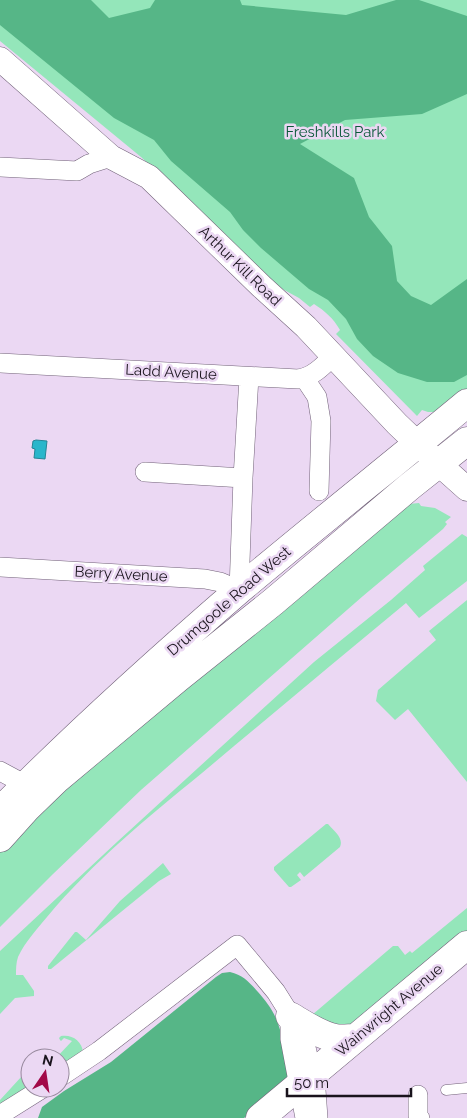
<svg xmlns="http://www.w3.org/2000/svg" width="467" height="1118" font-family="Raleway,sans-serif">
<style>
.green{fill:#94e6ba}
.forest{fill:#56b687}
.water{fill:#29b6cb;stroke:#248596}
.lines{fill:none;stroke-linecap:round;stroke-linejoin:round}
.service-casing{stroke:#726279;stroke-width:11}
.minor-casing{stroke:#726279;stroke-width:20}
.tertiary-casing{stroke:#726279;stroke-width:25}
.secondary-casing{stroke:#726279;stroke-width:29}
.primary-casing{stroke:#726279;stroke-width:29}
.service{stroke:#fff;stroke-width:10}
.minor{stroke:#fff;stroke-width:19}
.tertiary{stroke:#fff;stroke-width:24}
.secondary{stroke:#fff;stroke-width:28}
.primary{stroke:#fff;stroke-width:28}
.labels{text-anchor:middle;stroke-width:5;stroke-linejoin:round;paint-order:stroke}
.park-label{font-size:15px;fill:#0b5839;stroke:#ebd8f3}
.street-label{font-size:15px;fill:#19131c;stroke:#ebd8f3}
</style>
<rect width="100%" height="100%" fill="#ebd8f3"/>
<path class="green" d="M 0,0 L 467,0 L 467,394 L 436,412 L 428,412 L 422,410 L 417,416 L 336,334 L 340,330 C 333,318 325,311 314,304 L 310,307 L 299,298 L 275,285 L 235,244 L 141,157 L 0,41 Z
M 419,503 L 421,506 L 435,508 L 451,517 L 445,522 L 447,524 L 443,529 L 363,596 L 141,790 L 53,874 L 0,927 L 0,852 L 4,846 L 63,787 L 409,504 Z
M 462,534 L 467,537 L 467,581 L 419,618 L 406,603 C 338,659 270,716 202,773 C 147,818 93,862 47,917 C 37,929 25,942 18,957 C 16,963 16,969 16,975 L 23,975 L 34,991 L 34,996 L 15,998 L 0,1014 L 0,951 L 117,842 L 314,662 L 391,600 L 425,570 L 423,566 Z
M 467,600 L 467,782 L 408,709 L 395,720 L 376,701 L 378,690 L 436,640 L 429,631 Z
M 326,824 L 328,824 C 334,831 344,838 340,847 L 304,877 L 300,872 L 297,875 L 301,880 L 291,887 L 289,887 L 274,870 L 274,867 Z
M 163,863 L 171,874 L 159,881 L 51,969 L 48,969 L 48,966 L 75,932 L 77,932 L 86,940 L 120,901 Z
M 467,908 L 467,935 L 348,1031 L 312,1015 L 393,946 L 398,946 L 405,955 L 410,951 L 412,953 Z
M 61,1036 C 72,1034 82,1041 83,1052 L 60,1070 L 60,1058 L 56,1058 L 72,1041 L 64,1038 L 61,1041 L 60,1040 L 59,1038 Z
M 22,1076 L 30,1076 L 30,1088 L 0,1105 L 0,1100 Z"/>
<path class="forest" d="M 0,0 L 91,0 L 109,18 L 150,8 L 155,0 L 240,0 L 242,5 L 346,15 L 396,0 L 419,0 L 467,16 L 467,94 L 422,114 L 345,120 L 300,144 L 354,178 L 369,217 L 392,246 L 397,281 L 411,296 L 431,305 L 467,279 L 467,375 L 454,382 L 427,382 L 398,373 L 373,356 L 357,339 L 346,319 L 328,300 L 309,289 L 261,248 L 243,230 L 230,212 L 171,161 L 154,140 L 114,118 L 0,25 Z
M 230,972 C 243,975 249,982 258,992 C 265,1000 273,1010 277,1021 C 284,1039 286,1059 290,1078 L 282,1087 L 244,1118 L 38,1118 L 42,1107 L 64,1091 L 111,1062 L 216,977 L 222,973 Z"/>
<path class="water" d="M 36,440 L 47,441 L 45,459 L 34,458 L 35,449 L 32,448 L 33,441 Z"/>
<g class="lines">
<defs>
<path id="service" d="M 446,1090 L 467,1088"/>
<path id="minor" d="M 0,167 L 77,171 L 89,164 L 111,157
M 0,363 L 298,379 C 313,377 323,366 334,355
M 305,379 L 317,397 L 321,421 L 319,491
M 145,472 L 243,478
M 0,567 L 205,579 L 220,582 L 239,590 L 243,478 L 249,377
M 0,771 L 26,785
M 290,1016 L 290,1039 L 305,1118
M 60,1077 L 99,1051 L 237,945 L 276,992 L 303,1035 L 316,1090 L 318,1118
M 418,1095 L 418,1116 L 420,1118
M 0,1115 L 43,1088"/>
<path id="tertiary" d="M 0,59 L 111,157 L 149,177 L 261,286 L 306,327 L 397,424 L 439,464 L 467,489"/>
<path id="secondary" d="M 290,1016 C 304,1024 319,1035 335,1038 C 341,1039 349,1038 355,1038
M 260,1118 L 467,945"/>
<path id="primary" d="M 0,811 C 76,734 157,661 239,590 C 314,527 391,466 467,403
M 0,838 L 27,808 L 57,779 L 178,678 L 273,602 L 409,487 L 467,441"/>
</defs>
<use href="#service" class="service-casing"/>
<use href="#minor" class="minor-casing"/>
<use href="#tertiary" class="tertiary-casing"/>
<use href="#secondary" class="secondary-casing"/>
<use href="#primary" class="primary-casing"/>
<use href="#service" class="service"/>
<use href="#minor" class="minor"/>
<use href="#tertiary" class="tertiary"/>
<use href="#secondary" class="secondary"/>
<use href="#primary" class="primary"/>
</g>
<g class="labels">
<g class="park-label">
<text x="335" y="137">Freshkills Park</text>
</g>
<g class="street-label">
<text transform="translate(240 266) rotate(44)" y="5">Arthur Kill Road</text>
<text transform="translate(171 372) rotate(3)" y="5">Ladd Avenue</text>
<text transform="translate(121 574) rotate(3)" y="5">Berry Avenue</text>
<text transform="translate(229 601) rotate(-41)" y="5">Drumgoole Road West</text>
<text transform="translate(389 1010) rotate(-40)" y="5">Wainwright Avenue</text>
</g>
</g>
<g transform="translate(45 1073) rotate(13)"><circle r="24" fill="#ebd8f3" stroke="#97899d"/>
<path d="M0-4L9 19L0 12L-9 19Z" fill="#a20847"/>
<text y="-8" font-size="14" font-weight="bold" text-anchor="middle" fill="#19131c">N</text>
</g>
<path d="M287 1088v8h124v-8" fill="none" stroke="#19131c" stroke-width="2.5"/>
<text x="294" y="1088" font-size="15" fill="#19131c" stroke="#ebd8f3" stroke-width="4" paint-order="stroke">50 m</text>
</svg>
